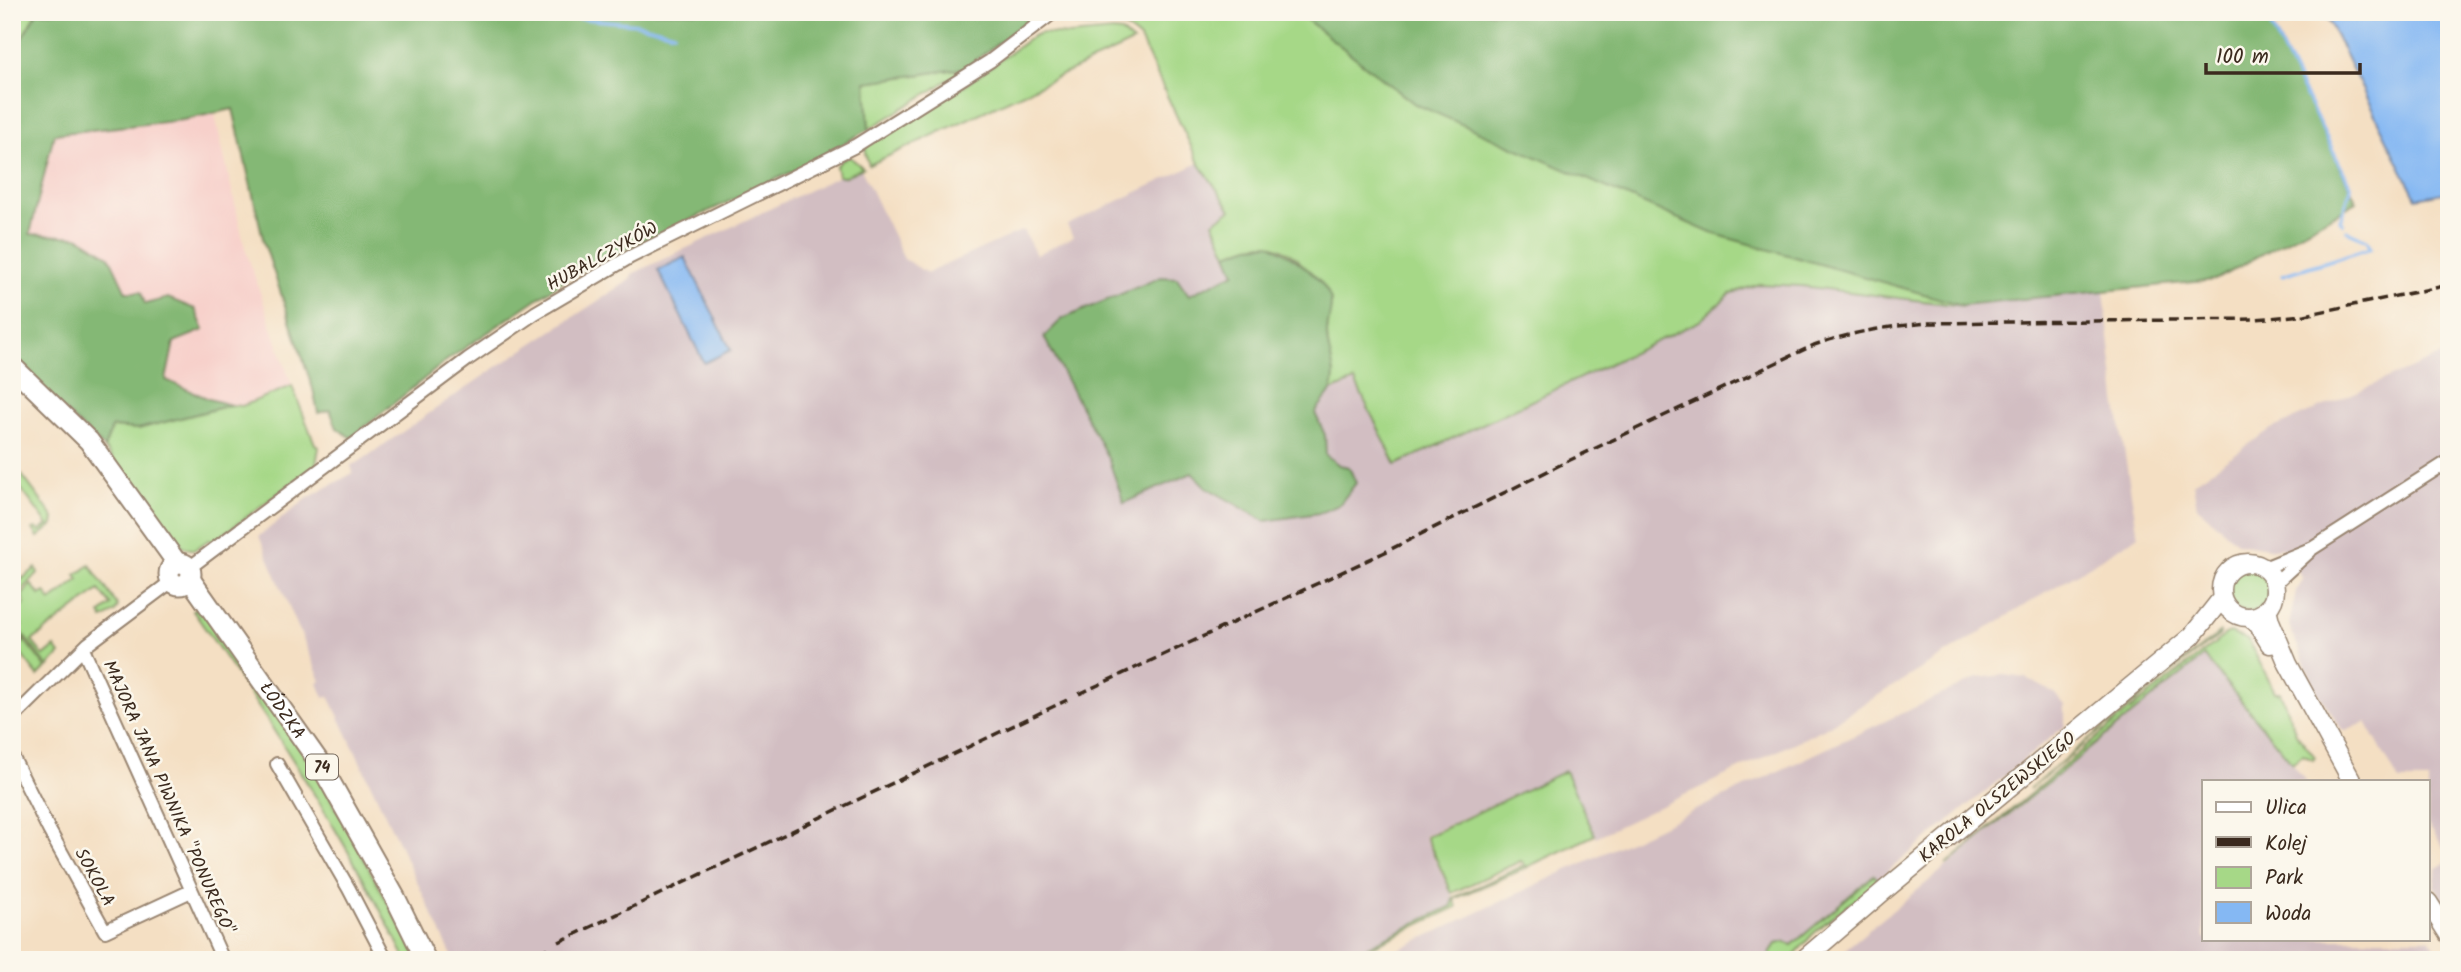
<svg xmlns="http://www.w3.org/2000/svg" width="2461" height="972" font-family="Kalam,sans-serif">
<style>
.built{fill:#f7d0ca}
.industrial{fill:#d2bec2}
.green{fill:#a6d887;stroke:#708152;stroke-width:2}
.forest{fill:#84b874;stroke:#607149;stroke-width:2}
.water{fill:#85b8f3;stroke:#607188;stroke-width:2}
.lines{fill:none;stroke-linecap:round;stroke-linejoin:round}
.stream{stroke:#85b8f3;stroke-width:3.5}
.street-casing{stroke:#988470;stroke-width:16}
.secondary-casing{stroke:#988470;stroke-width:21}
.primary-casing{stroke:#988470;stroke-width:23}
.street{stroke:#fff;stroke-width:12}
.secondary{stroke:#fff;stroke-width:18}
.primary{stroke:#fff;stroke-width:19}
.rail{stroke:#3b2a1e;stroke-width:3.5;stroke-dasharray:10 5;stroke-linecap:butt}
.labels{text-anchor:middle;stroke-width:5;stroke-linejoin:round;paint-order:stroke}
.shield{fill:#fbf7ec;stroke:#75685c;stroke-width:2}
.shield-label{font-size:16px;font-weight:bold;fill:#3b2a1e}
.street-label{font-size:18px;fill:#3b2a1e;stroke:#fbf7ec}
</style>
<rect width="100%" height="100%" fill="#fbf7ec"/>
<filter id="ink" filterUnits="userSpaceOnUse"><feTurbulence type="fractalNoise" baseFrequency=".0143" numOctaves="2"/><feDisplacementMap in="SourceGraphic" scale="14" xChannelSelector="R" yChannelSelector="G"/><feConvolveMatrix kernelMatrix="1 2 1 2 8 2 1 2 1" color-interpolation-filters="sRGB"/></filter>
<filter id="wash" filterUnits="userSpaceOnUse"><feTurbulence type="fractalNoise" baseFrequency=".00686" numOctaves="4" result="noise"/><feDisplacementMap in="SourceGraphic" scale="28" xChannelSelector="R" yChannelSelector="G"/><feGaussianBlur stdDeviation="1.57" result="paint"/><feColorMatrix in="noise" values="0 0 0 0 0 0 0 0 0 0 0 0 0 0 0 0 0 1.4 0 .05"/><feComposite in="paint" operator="in"/></filter>
<g filter="url(#wash)">
<rect width="100%" height="100%" fill="#f4dfc3"/>
<path class="built" d="M 214,111 L 245,248 L 292,386 L 242,406 L 231,405 L 209,399 L 166,380 L 174,342 L 145,304 L 126,292 L 109,256 L 30,234 L 53,134 L 183,120 Z"/>
<path class="industrial" d="M 1199,163 L 1231,210 L 1331,391 L 1355,381 L 1700,321 L 1730,294 L 1759,284 L 1801,286 L 1963,306 L 2104,291 L 2116,400 L 2138,536 L 1823,729 L 1596,837 L 1565,771 L 1424,836 L 1453,898 L 1452,906 L 1340,960 L 454,960 L 329,696 L 324,698 L 318,683 L 321,681 L 259,536 L 308,498 L 353,473 L 351,465 L 359,462 L 489,372 L 630,280 L 632,274 L 839,176 L 843,177 L 861,169 L 904,259 L 927,273 L 1023,230 L 1036,255 L 1073,237 L 1067,225 Z
M 2449,352 L 2449,855 L 2428,825 L 2428,781 L 2399,781 L 2366,722 L 2346,731 L 2342,730 L 2315,688 L 2289,625 L 2296,591 L 2303,579 L 2281,547 L 2275,549 L 2238,543 L 2197,507 L 2193,483 L 2271,429 Z
M 2204,656 L 2306,781 L 2204,781 L 2204,939 L 2428,939 L 2428,937 L 2446,960 L 1832,960 Z
M 2004,675 L 2026,678 L 2054,693 L 2065,705 L 2065,726 L 1893,867 L 1862,896 L 1777,960 L 1376,960 L 1977,678 Z
M 2449,860 L 2449,905 L 2434,886 L 2437,868 Z"/>
<path class="green" d="M 12,12 L 37,12 L 19,43 L 12,34 Z
M 1083,12 L 1297,12 L 1415,104 L 1963,306 L 1801,286 L 1759,284 L 1730,294 L 1700,321 L 1396,465 L 1355,381 L 1331,391 L 1334,373 L 1329,358 L 1327,334 L 1331,301 C 1316,280 1298,251 1270,245 C 1257,241 1240,250 1227,254 L 1213,222 L 1231,210 L 1199,163 L 1140,39 C 1108,11 1107,33 1075,24 Z
M 1113,31 L 1121,32 L 1133,42 L 869,165 L 865,153 L 866,144 L 965,85 L 1033,36 L 1041,33 L 1070,35 Z
M 965,68 L 933,90 L 869,129 L 866,82 Z
M 850,157 L 863,168 L 843,177 L 838,176 L 836,166 L 843,159 Z
M 292,386 L 315,444 L 319,447 L 316,465 L 213,542 L 210,539 L 194,550 L 183,547 L 173,535 L 168,534 L 104,448 L 112,427 L 138,429 L 231,405 L 242,406 Z
M 19,474 L 22,475 L 54,518 L 53,525 L 38,537 L 33,529 L 36,528 L 40,531 L 48,525 L 13,478 Z
M 90,565 L 118,606 L 115,612 L 103,619 L 100,614 L 111,605 L 99,590 L 32,641 L 44,656 L 55,647 L 60,654 L 48,667 L 18,628 L 22,625 L 13,613 L 25,604 L 22,596 L 31,584 L 40,595 L 45,592 L 51,601 L 79,579 L 76,575 Z
M 12,566 L 22,579 L 36,568 L 38,573 L 12,601 L 12,590 L 18,586 L 12,578 Z
M2226 590a22 22 0 1 1 44 0a22 22 0 1 1-44 0Z
M 199,606 L 316,771 L 419,960 L 406,960 C 345,836 272,724 193,611 Z
M 16,630 L 24,639 L 16,646 L 18,647 L 25,641 L 46,668 L 38,676 L 20,653 L 12,658 L 12,651 L 15,649 L 12,644 L 12,633 Z
M 2220,633 L 2220,635 L 2191,656 L 2029,789 L 2168,673 Z
M 2230,633 L 2248,640 L 2275,692 L 2280,692 L 2296,733 L 2315,757 L 2313,760 L 2303,755 L 2292,763 L 2204,656 L 1946,865 L 2125,714 L 2225,635 Z
M 1565,771 L 1595,835 L 1527,867 L 1521,861 L 1452,893 L 1426,837 Z
M 1523,866 L 1526,868 L 1454,899 L 1457,907 L 1371,947 L 1368,946 L 1452,906 L 1453,898 Z
M 1874,875 L 1880,882 L 1833,916 L 1812,935 L 1790,960 L 1771,960 L 1770,953 L 1776,944 L 1784,942 L 1792,945 Z"/>
<path class="forest" d="M 37,12 L 1040,12 L 965,68 L 866,82 L 869,129 L 800,168 L 569,277 L 446,361 L 351,438 L 337,428 L 330,410 L 318,413 L 313,389 L 264,243 L 233,109 L 183,120 L 54,134 L 30,234 L 78,237 L 109,256 L 126,292 L 141,292 L 145,304 L 168,298 L 195,309 L 204,330 L 174,342 L 166,380 L 209,399 L 231,405 L 138,429 L 112,427 L 104,448 L 26,375 L 12,355 L 12,63 L 19,43 Z
M 1297,12 L 2265,12 L 2357,202 L 2215,280 L 1962,305 L 1711,233 L 1415,104 Z
M 1270,244 C 1288,254 1331,281 1331,304 C 1331,315 1326,326 1327,337 C 1328,355 1339,373 1331,391 C 1327,398 1319,406 1315,413 L 1325,435 L 1326,455 L 1339,465 L 1349,467 L 1356,483 L 1339,505 L 1319,513 L 1265,521 L 1206,487 L 1192,473 L 1124,503 L 1108,458 L 1044,337 L 1062,319 L 1161,277 L 1177,278 L 1189,295 L 1235,273 L 1227,254 L 1250,246 Z"/>
<path class="water" d="M 2324,12 L 2449,12 L 2449,192 L 2416,198 Z
M 685,257 L 731,350 L 704,363 L 658,270 Z"/>
<g class="lines">
<path class="stream" d="M 481,12 L 531,18 L 566,17 L 637,24 L 674,33
M 2264,12 L 2350,185 L 2351,189 L 2340,220 L 2343,224
M 2282,275 L 2371,248 L 2367,240 L 2347,231"/>
</g>
</g>
<g filter="url(#ink)">
<g class="lines">
<defs>
<path id="street" d="M 189,568 L 468,359 L 535,313 L 630,257 L 855,146 L 990,61 L 1054,12
M 2264,568 L 2313,548 L 2449,461
M 2274,584 L 2310,551
M 83,649 L 223,960
M 12,719 L 88,644 L 172,581
M 12,756 L 49,830 L 105,931 L 191,891
M 277,764 L 349,889 L 386,960"/>
<path id="secondary" d="M2221 590a27 27 0 1 1 54 0a27 27 0 1 1-54 0Z
M 2267,608 L 2270,621 L 2288,664 L 2352,781
M 2249,617 L 2257,623 L 2270,644
M 2428,902 L 2449,935
M 1803,960 L 1886,889 L 2192,636 L 2222,598"/>
<g id="primary">
<path d="M 12,366 L 89,441 L 177,563"/>
<circle cx="180" cy="574" r="11"/>
<path id="s1" d="M 190,579 L 319,762 L 396,899 L 426,960"/>
</g>
</defs>
<use href="#street" class="street-casing"/>
<use href="#secondary" class="secondary-casing"/>
<use href="#primary" class="primary-casing"/>
<use href="#street" class="street"/>
<use href="#secondary" class="secondary"/>
<use href="#primary" class="primary"/>
<path class="rail" d="M 1079,694 L 1383,553 L 1566,462 L 1814,345 C 1852,332 1889,326 1929,323 L 2256,319 L 2305,315 L 2449,285
M 559,942 L 1067,700
M 546,949 L 547,948"/>
</g>
</g>
<g class="labels">
<rect class="shield" x="306" y="754.5" width="32" height="25" rx="5"/>
<g class="shield-label">
<text x="322" y="773">74</text>
</g>
<g class="street-label">
<text transform="translate(602 256) rotate(-29)" y="6">HUBALCZYKÓW</text>
<text dy="6" stroke="none"><textPath href="#s1" startOffset="161">ŁÓDZKA</textPath></text>
<text transform="translate(169 797) rotate(66)" y="6">MAJORA JANA PIWNIKA "PONUREGO"</text>
<text transform="translate(1997 797) rotate(-39)" y="6">KAROLA OLSZEWSKIEGO</text>
<text transform="translate(95 877) rotate(61)" y="6">SOKOLA</text>
</g>
</g>
<rect width="2461" height="972" fill="none" stroke="#fbf7ec" stroke-width="42"/>
<rect x="2202" y="780" width="228" height="161" fill="#fbf7ec" stroke="#aea59a" stroke-width="2"/>
<rect x="2216" y="802" width="35" height="10" fill="#ffffff" stroke="#aea59a" stroke-width="2"/>
<text x="2265" y="814" font-size="21" fill="#3b2a1e">Ulica</text>
<rect x="2216" y="837" width="35" height="10" fill="#3b2a1e" stroke="#aea59a" stroke-width="2"/>
<text x="2265" y="850" font-size="21" fill="#3b2a1e">Kolej</text>
<rect x="2216" y="867" width="35" height="21" fill="#a6d887" stroke="#aea59a" stroke-width="2"/>
<text x="2265" y="884" font-size="21" fill="#3b2a1e">Park</text>
<rect x="2216" y="902" width="35" height="21" fill="#85b8f3" stroke="#aea59a" stroke-width="2"/>
<text x="2265" y="920" font-size="21" fill="#3b2a1e">Woda</text>
<path d="M2206 63v10h154v-10" fill="none" stroke="#3b2a1e" stroke-width="3.5"/>
<text x="2216" y="63" font-size="21" fill="#3b2a1e" stroke="#fbf7ec" stroke-width="5" paint-order="stroke">100 m</text>
</svg>
